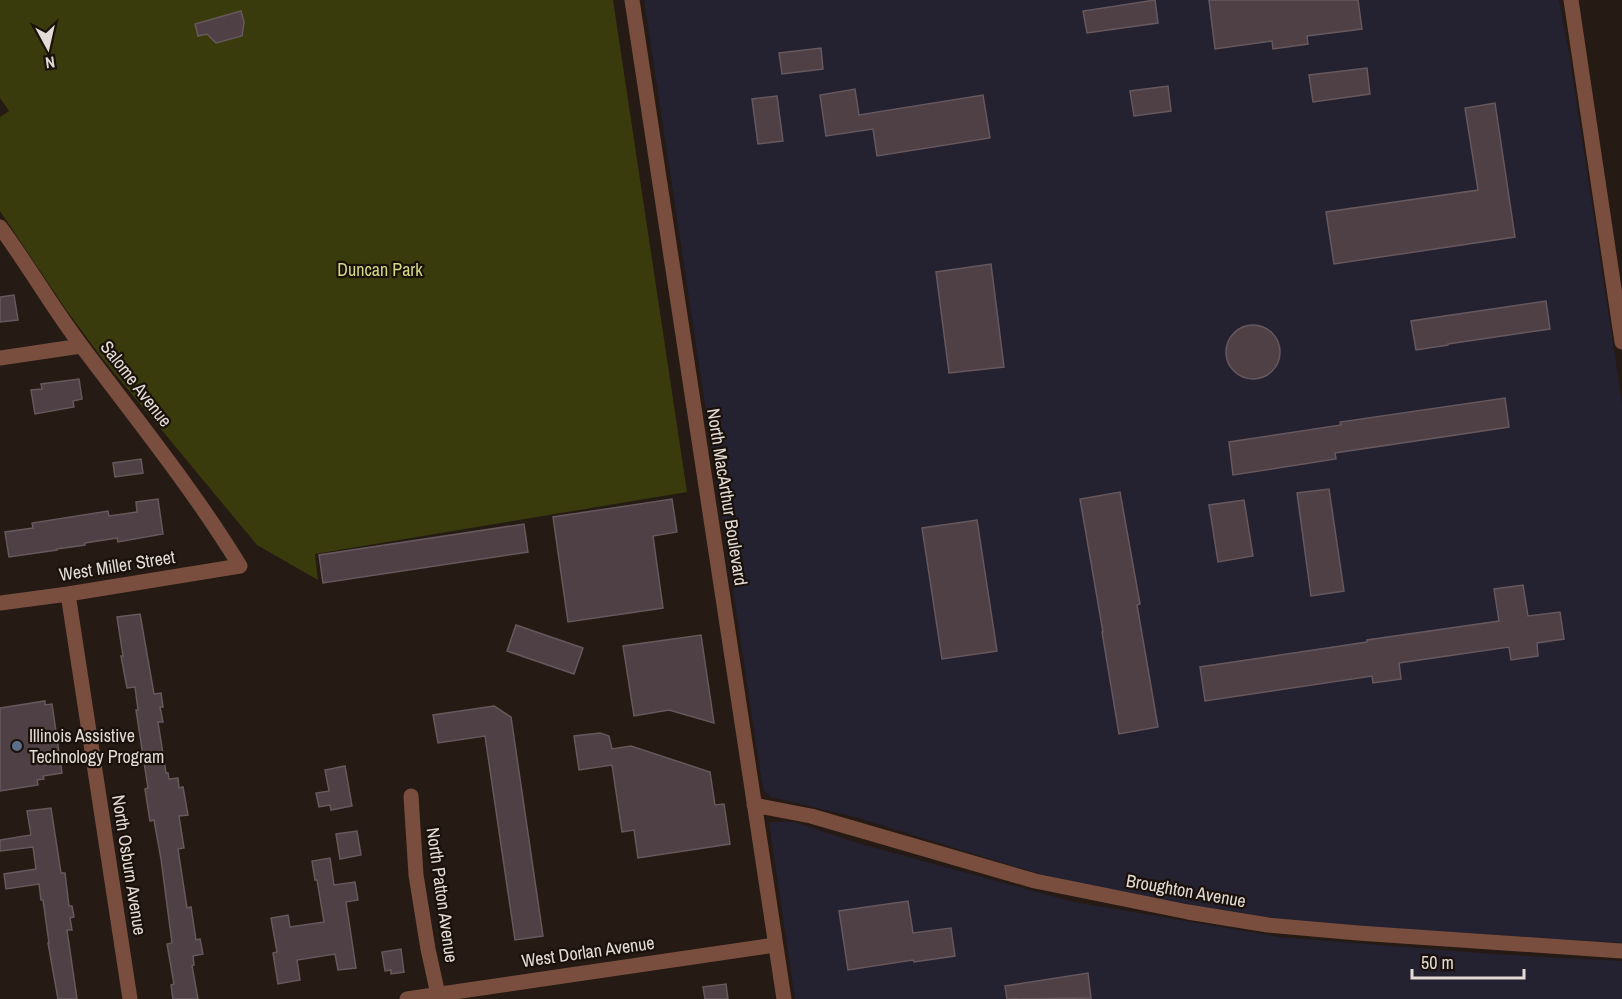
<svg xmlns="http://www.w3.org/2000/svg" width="1622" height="999" font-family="'Archivo Narrow',sans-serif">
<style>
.commercial{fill:#242131}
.green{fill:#393b0d}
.building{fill:#4e4045;stroke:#67585d;stroke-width:1.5}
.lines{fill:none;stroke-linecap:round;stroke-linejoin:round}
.street{stroke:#794e3e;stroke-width:15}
.service-dot{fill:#5c6f8a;stroke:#1b110b;stroke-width:2}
.labels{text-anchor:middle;stroke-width:4.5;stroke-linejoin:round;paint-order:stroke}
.park-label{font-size:18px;fill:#d3da83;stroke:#1b110b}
.street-label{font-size:18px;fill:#e3dbd6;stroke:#1b110b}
.poi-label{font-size:18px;fill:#e3dbd6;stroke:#1b110b;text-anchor:start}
</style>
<rect width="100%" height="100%" fill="#251a14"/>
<path class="commercial" d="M 644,0 L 1559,0 L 1569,53 L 1622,403 L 1622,943 L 1366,927 L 1265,917 L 1213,909 L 1062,880 L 1016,867 L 855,817 L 771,797 L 764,791 L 762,783 Z
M 769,822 L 794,822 L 857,843 L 1074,902 L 1279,937 L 1494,954 L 1622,961 L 1622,999 L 795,999 Z"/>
<path class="green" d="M 0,0 L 613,0 L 687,492 L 315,554 L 318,580 L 257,545 L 101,357 L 67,311 L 0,211 L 0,117 L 9,111 L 0,98 Z"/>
<path class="building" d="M 1155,0 L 1158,23 L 1087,33 L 1083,11 Z
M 1209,0 L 1358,0 L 1362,29 L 1307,36 L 1308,44 L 1273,49 L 1272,41 L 1215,49 Z
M 241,11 L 244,22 L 242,36 L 216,43 L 207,34 L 198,36 L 195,24 Z
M 821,48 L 823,69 L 782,74 L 779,53 Z
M 1367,68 L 1370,94 L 1313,102 L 1309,75 Z
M 1168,86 L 1171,111 L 1134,116 L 1130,91 Z
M 855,89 L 859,115 L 983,95 L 990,138 L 877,156 L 873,129 L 826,136 L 820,95 Z
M 777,96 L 783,141 L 758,144 L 752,99 Z
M 1495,103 L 1515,237 L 1334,264 L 1326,212 L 1478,190 L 1465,108 Z
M 991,264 L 1004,367 L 949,373 L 936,272 Z
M 14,295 L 18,320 L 0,322 L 0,297 Z
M 1546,301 L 1550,329 L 1448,344 L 1448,345 L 1416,350 L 1411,321 Z
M1226 352a27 27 0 1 1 54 0a27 27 0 1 1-54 0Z
M 79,379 L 82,399 L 73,401 L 74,407 L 35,414 L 31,390 L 42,389 L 41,384 Z
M 1505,398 L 1509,427 L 1335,453 L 1336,459 L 1233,475 L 1229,442 L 1341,425 L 1340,422 Z
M 141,459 L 143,473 L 115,477 L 113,463 Z
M 1329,489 L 1344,591 L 1311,596 L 1297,493 Z
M 1120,492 L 1140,604 L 1137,605 L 1158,727 L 1119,734 L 1102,632 L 1103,632 L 1080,499 Z
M 158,499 L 163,534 L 118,542 L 117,538 L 85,543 L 85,545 L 57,549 L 57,550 L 9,557 L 5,532 L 33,528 L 32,523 L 108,511 L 109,516 L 137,512 L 136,502 Z
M 672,499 L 677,532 L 653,536 L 663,608 L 568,622 L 553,517 Z
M 1244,500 L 1253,556 L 1218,562 L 1209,505 Z
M 977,520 L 997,651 L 942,659 L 922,528 Z
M 524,524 L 528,552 L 323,583 L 319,555 Z
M 1523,585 L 1528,616 L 1560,612 L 1564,639 L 1537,643 L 1538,656 L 1511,660 L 1509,647 L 1399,663 L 1401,679 L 1373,683 L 1372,676 L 1205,701 L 1200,667 L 1367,642 L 1367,640 L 1499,621 L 1494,589 Z
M 140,614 L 154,694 L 161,693 L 163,707 L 160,707 L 163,722 L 158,722 L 166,773 L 168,773 L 169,779 L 178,778 L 179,788 L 183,787 L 188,815 L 179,816 L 184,848 L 178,849 L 187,908 L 191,907 L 196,940 L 200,939 L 203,954 L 193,956 L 194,965 L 192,966 L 198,999 L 173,999 L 171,985 L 174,984 L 167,944 L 172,943 L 161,859 L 154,820 L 150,821 L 145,789 L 148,788 L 136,710 L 138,710 L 135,687 L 127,688 L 121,656 L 123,656 L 117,617 Z
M 516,625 L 583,648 L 574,674 L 507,651 Z
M 701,635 L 714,723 L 669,710 L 634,716 L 623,646 Z
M 45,701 L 45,705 L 52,704 L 62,773 L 43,776 L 44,779 L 37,780 L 38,785 L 0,791 L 0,708 Z
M 494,706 L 511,717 L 543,936 L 515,940 L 485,736 L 438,743 L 433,715 Z
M 600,733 L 609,736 L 612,749 L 631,746 L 710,772 L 715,805 L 724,804 L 730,844 L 638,858 L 634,830 L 622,832 L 612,765 L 579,770 L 574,736 Z
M 345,766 L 352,806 L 331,810 L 330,805 L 319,807 L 316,793 L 329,791 L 325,770 Z
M 51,808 L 61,873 L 65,873 L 69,906 L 72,906 L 74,917 L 70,918 L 72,930 L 67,930 L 77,999 L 58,999 L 48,943 L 49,943 L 43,900 L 41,900 L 39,884 L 6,889 L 4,874 L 36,869 L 33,847 L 0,851 L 0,840 L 31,835 L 27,811 Z
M 357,831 L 361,855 L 340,859 L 336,834 Z
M 330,858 L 334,885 L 355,882 L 358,900 L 346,902 L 356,968 L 338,970 L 335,954 L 297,960 L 300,980 L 278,984 L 273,953 L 277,952 L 271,918 L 288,915 L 290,927 L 324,922 L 317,880 L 315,880 L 312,861 Z
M 908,901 L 913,933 L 951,928 L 955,956 L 914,962 L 913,960 L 848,970 L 839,911 Z
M 401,949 L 404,972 L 391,974 L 391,970 L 385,971 L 382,952 Z
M 1088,973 L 1091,998 L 1007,999 L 1005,986 Z
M 726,984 L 728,999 L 705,999 L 703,987 Z"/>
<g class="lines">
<path class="street" d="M 632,0 L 784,999
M 1571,0 L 1622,342
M 0,227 C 29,266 53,309 83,348 C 137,420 193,489 240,566 L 68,594 L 0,603
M 0,358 L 81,346
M 68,594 L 130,999
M 411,796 L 416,875 L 428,949 L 439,999
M 754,805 L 811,816 L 1035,881 L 1188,912 L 1268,925 L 1358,933 L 1622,951
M 407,999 L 775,945"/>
</g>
<circle class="service-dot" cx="17" cy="746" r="6"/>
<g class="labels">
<g class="park-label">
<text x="380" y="276">Duncan Park</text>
</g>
<g class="street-label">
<text transform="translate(136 384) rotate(52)" y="6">Salome Avenue</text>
<text transform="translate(727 497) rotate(81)" y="6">North MacArthur Boulevard</text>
<text transform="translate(117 566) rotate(-9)" y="6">West Miller Street</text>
<text transform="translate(129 865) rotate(81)" y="6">North Osburn Avenue</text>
<text transform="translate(1186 891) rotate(10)" y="6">Broughton Avenue</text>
<text transform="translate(442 895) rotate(82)" y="6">North Patton Avenue</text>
<text transform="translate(588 952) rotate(-8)" y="6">West Dorlan Avenue</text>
</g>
<g class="poi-label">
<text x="29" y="742">Illinois Assistive<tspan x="29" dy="21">Technology Program</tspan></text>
</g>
</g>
<g transform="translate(48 48) rotate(172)" stroke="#1b110b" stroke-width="4.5" paint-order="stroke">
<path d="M0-4.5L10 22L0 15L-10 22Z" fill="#e3dbd6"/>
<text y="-9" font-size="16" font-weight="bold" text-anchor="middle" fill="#e3dbd6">N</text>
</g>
<path d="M1412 969v9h112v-9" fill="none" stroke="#e3dbd6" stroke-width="3"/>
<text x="1421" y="969" font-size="18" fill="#e3dbd6" stroke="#1b110b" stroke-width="4.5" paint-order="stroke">50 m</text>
</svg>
